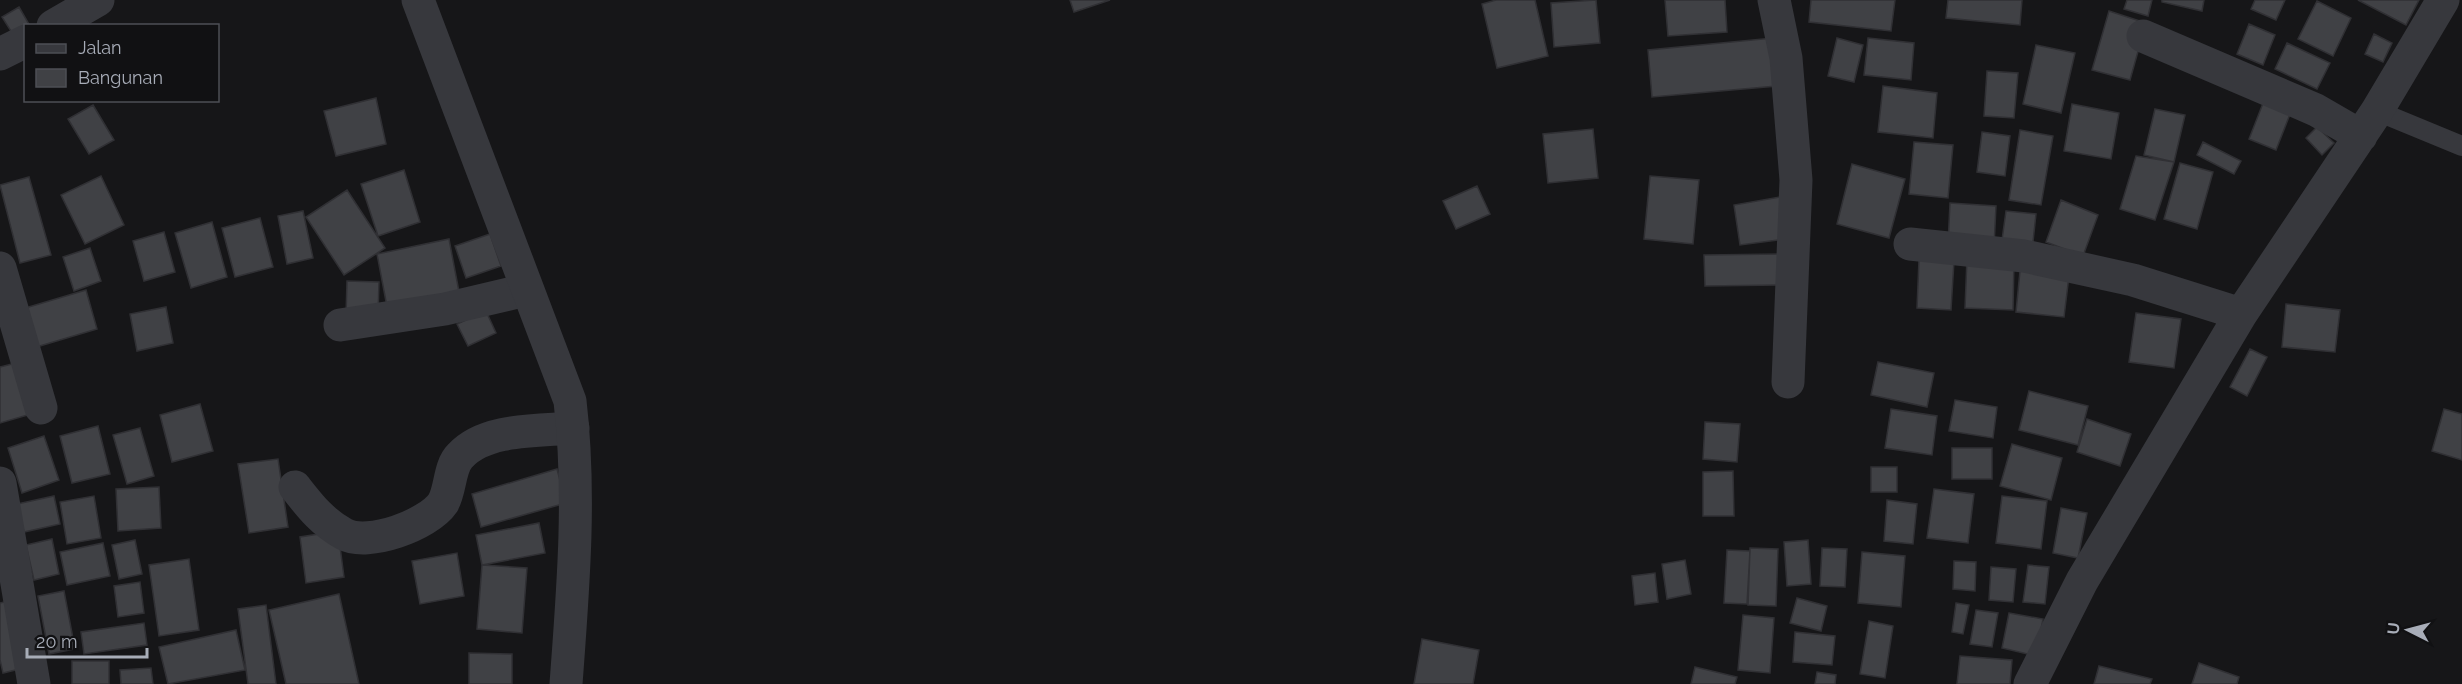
<svg xmlns="http://www.w3.org/2000/svg" width="2462" height="684" font-family="Raleway,sans-serif">
<style>
.building{fill:#404145;stroke:#303034;stroke-width:1.5}
.lines{fill:none;stroke-linecap:round;stroke-linejoin:round}
.service{stroke:#37383d;stroke-width:20}
.minor{stroke:#37383d;stroke-width:33}
.tertiary{stroke:#37383d;stroke-width:33}
</style>
<rect width="100%" height="100%" fill="#161618"/>
<path class="building" d="M 1070,0 L 1110,0 L 1074,12 Z
M 1496,0 L 1535,0 L 1548,56 L 1497,68 L 1482,4 Z
M 1596,0 L 1600,43 L 1554,47 L 1551,3 Z
M 1665,0 L 1725,0 L 1727,32 L 1668,36 Z
M 1811,0 L 1895,0 L 1891,31 L 1809,22 Z
M 1948,0 L 2022,0 L 2020,25 L 1946,18 Z
M 2127,0 L 2152,0 L 2148,16 L 2124,9 Z
M 2162,0 L 2204,0 L 2202,11 L 2162,2 Z
M 2255,0 L 2285,0 L 2276,20 L 2251,9 Z
M 2358,0 L 2419,0 L 2406,25 Z
M 2317,1 L 2351,18 L 2333,56 L 2298,39 Z
M 19,7 L 30,26 L 26,26 L 14,36 L 2,17 Z
M 2109,11 L 2146,23 L 2130,80 L 2092,70 Z
M 2249,24 L 2275,35 L 2263,65 L 2237,54 Z
M 2374,34 L 2392,43 L 2383,62 L 2365,54 Z
M 1773,38 L 1777,86 L 1652,97 L 1648,50 Z
M 1837,38 L 1863,45 L 1854,82 L 1828,76 Z
M 1868,38 L 1914,43 L 1911,80 L 1864,75 Z
M 2287,43 L 2330,63 L 2317,89 L 2275,69 Z
M 2036,45 L 2075,53 L 2061,113 L 2023,104 Z
M 1987,71 L 2018,73 L 2014,118 L 1984,116 Z
M 1883,86 L 1937,93 L 1933,138 L 1878,132 Z
M 2267,93 L 2294,104 L 2276,150 L 2249,139 Z
M 376,98 L 386,144 L 336,156 L 324,111 Z
M 2072,104 L 2119,113 L 2111,159 L 2064,151 Z
M 93,105 L 114,140 L 89,154 L 68,119 Z
M 2155,109 L 2185,115 L 2174,162 L 2144,155 Z
M 2317,127 L 2334,143 L 2322,155 L 2306,138 Z
M 1593,129 L 1598,178 L 1548,183 L 1543,134 Z
M 2020,130 L 2053,136 L 2041,205 L 2009,200 Z
M 1982,132 L 2010,136 L 2005,176 L 1977,172 Z
M 1914,142 L 1953,145 L 1948,198 L 1909,194 Z
M 2203,142 L 2241,161 L 2234,174 L 2197,155 Z
M 2136,156 L 2174,162 L 2155,220 L 2120,209 Z
M 2180,163 L 2213,172 L 2197,229 L 2164,219 Z
M 1852,164 L 1905,179 L 1889,238 L 1837,224 Z
M 404,170 L 420,222 L 378,236 L 361,184 Z
M 101,176 L 124,225 L 85,244 L 61,195 Z
M 1650,176 L 1699,180 L 1693,244 L 1644,239 Z
M 29,177 L 51,255 L 20,263 L 0,185 Z
M 1477,186 L 1490,214 L 1456,229 L 1443,201 Z
M 347,190 L 385,248 L 344,275 L 306,217 Z
M 1780,197 L 1786,239 L 1740,245 L 1734,205 Z
M 2061,200 L 2098,215 L 2083,256 L 2046,242 Z
M 1950,203 L 1996,206 L 1994,247 L 1948,244 Z
M 303,211 L 313,258 L 287,264 L 278,216 Z
M 2006,211 L 2036,214 L 2032,251 L 2001,247 Z
M 260,218 L 273,267 L 235,277 L 222,228 Z
M 212,222 L 227,277 L 191,288 L 175,233 Z
M 164,232 L 175,272 L 144,281 L 133,241 Z
M 490,234 L 501,266 L 466,278 L 455,246 Z
M 449,239 L 460,297 L 388,312 L 377,254 Z
M 90,248 L 101,281 L 74,291 L 63,257 Z
M 1782,254 L 1783,285 L 1705,286 L 1704,255 Z
M 1967,258 L 2014,259 L 2013,310 L 1965,308 Z
M 1919,259 L 1954,261 L 1951,310 L 1917,308 Z
M 2020,271 L 2069,276 L 2064,317 L 2016,312 Z
M 347,281 L 379,282 L 378,315 L 346,315 Z
M 86,290 L 97,329 L 33,348 L 22,309 Z
M 2286,304 L 2340,310 L 2335,352 L 2282,347 Z
M 166,307 L 173,343 L 137,351 L 130,314 Z
M 486,311 L 496,333 L 468,346 L 457,324 Z
M 2136,313 L 2181,319 L 2174,368 L 2129,362 Z
M 2250,349 L 2267,357 L 2247,396 L 2230,387 Z
M 24,361 L 38,412 L 0,423 L 0,367 Z
M 1878,362 L 1934,373 L 1927,407 L 1871,395 Z
M 2029,391 L 2088,406 L 2078,445 L 2019,430 Z
M 1955,400 L 1997,407 L 1993,438 L 1949,431 Z
M 200,404 L 213,451 L 172,462 L 160,415 Z
M 1891,409 L 1937,416 L 1932,455 L 1885,448 Z
M 2444,409 L 2462,414 L 2462,460 L 2432,451 Z
M 2087,419 L 2131,434 L 2120,466 L 2077,452 Z
M 1705,422 L 1740,424 L 1737,462 L 1703,459 Z
M 98,426 L 110,474 L 72,483 L 60,436 Z
M 140,428 L 154,476 L 127,484 L 113,435 Z
M 44,436 L 59,480 L 22,493 L 8,448 Z
M 2012,444 L 2062,458 L 2051,500 L 2000,486 Z
M 1952,448 L 1992,448 L 1992,479 L 1952,479 Z
M 278,459 L 288,527 L 249,533 L 238,464 Z
M 1871,467 L 1897,467 L 1897,492 L 1871,492 Z
M 557,469 L 566,503 L 481,527 L 472,494 Z
M 1733,471 L 1734,516 L 1703,516 L 1703,472 Z
M 159,487 L 161,528 L 118,531 L 116,489 Z
M 1934,489 L 1974,494 L 1968,543 L 1927,538 Z
M 54,496 L 60,524 L 24,532 L 17,504 Z
M 94,496 L 101,538 L 67,544 L 60,502 Z
M 2002,496 L 2047,501 L 2041,549 L 1996,543 Z
M 1887,500 L 1917,504 L 1913,544 L 1884,541 Z
M 2061,508 L 2087,513 L 2078,558 L 2053,553 Z
M 539,523 L 545,553 L 482,565 L 476,535 Z
M 338,531 L 344,577 L 306,583 L 300,537 Z
M 52,539 L 59,574 L 34,580 L 26,545 Z
M 135,540 L 142,574 L 119,579 L 112,545 Z
M 1808,540 L 1811,584 L 1787,586 L 1784,542 Z
M 103,543 L 110,576 L 67,585 L 60,552 Z
M 1750,548 L 1778,549 L 1776,606 L 1748,605 Z
M 1822,548 L 1847,549 L 1845,587 L 1820,586 Z
M 1727,550 L 1750,551 L 1747,604 L 1724,603 Z
M 1862,552 L 1905,556 L 1901,607 L 1858,603 Z
M 457,553 L 464,596 L 420,604 L 412,561 Z
M 189,559 L 199,630 L 159,636 L 149,565 Z
M 1685,560 L 1691,594 L 1667,599 L 1662,564 Z
M 1954,561 L 1976,562 L 1975,591 L 1953,589 Z
M 482,565 L 527,568 L 522,633 L 477,629 Z
M 2028,565 L 2049,567 L 2045,604 L 2023,602 Z
M 1991,567 L 2016,569 L 2013,602 L 1989,600 Z
M 1655,573 L 1658,602 L 1635,605 L 1632,576 Z
M 140,582 L 144,613 L 118,617 L 114,586 Z
M 64,591 L 75,649 L 49,654 L 38,596 Z
M 339,594 L 359,684 L 286,684 L 269,610 Z
M 1797,598 L 1827,606 L 1821,631 L 1790,623 Z
M 13,600 L 28,667 L 3,673 L 0,660 L 0,603 Z
M 1956,603 L 1969,605 L 1963,634 L 1952,632 Z
M 266,605 L 276,684 L 248,684 L 238,609 Z
M 1976,610 L 1998,613 L 1992,647 L 1970,644 Z
M 2009,613 L 2043,619 L 2036,656 L 2002,648 Z
M 1743,615 L 1774,618 L 1770,673 L 1738,670 Z
M 1869,621 L 1893,626 L 1885,678 L 1860,674 Z
M 144,623 L 147,645 L 84,654 L 81,632 Z
M 236,630 L 245,670 L 168,684 L 159,647 Z
M 1795,632 L 1835,636 L 1832,665 L 1793,662 Z
M 1422,639 L 1479,650 L 1473,684 L 1414,684 Z
M 469,653 L 512,654 L 512,684 L 469,684 Z
M 1960,656 L 2012,660 L 2010,684 L 1957,684 Z
M 72,661 L 109,661 L 109,684 L 72,684 Z
M 2199,663 L 2239,677 L 2237,684 L 2192,684 Z
M 2099,666 L 2152,679 L 2150,684 L 2094,684 Z
M 1695,667 L 1737,677 L 1735,684 L 1691,684 Z
M 151,668 L 153,684 L 121,684 L 120,670 Z
M 1817,672 L 1836,675 L 1835,684 L 1815,684 Z"/>
<g class="lines">
<path class="service" d="M 2377,111 L 2462,146"/>
<path class="minor" d="M 1774,0 L 1786,58 L 1796,180 L 1788,382
M 2143,36 L 2316,110 L 2361,136
M 1910,244 L 2024,256 L 2133,280 L 2241,314
M 0,268 L 41,408
M 340,325 L 445,309 L 526,290
M 0,483 L 34,684
M 295,487 C 310,506 322,522 344,534 C 368,547 428,525 443,503 C 451,489 449,467 460,456 C 485,428 539,431 573,428
M 2030,684 L 2082,581 L 2241,314 L 2377,111 L 2443,0"/>
<path class="tertiary" d="M 418,0 L 570,401 C 581,495 573,590 566,684
M 53,26 L 98,0
M 0,54 L 26,41"/>
</g>
<rect x="24" y="24" width="195" height="78" fill="#111113" stroke="#4d4f55" stroke-width="1.5"/>
<rect x="36" y="44" width="30" height="9" fill="#37383d" stroke="#4d4f55" stroke-width="1.5"/>
<text x="78" y="54" font-size="18" fill="#a8adb8">Jalan</text>
<rect x="36" y="69" width="30" height="18" fill="#404145" stroke="#4d4f55" stroke-width="1.5"/>
<text x="78" y="84" font-size="18" fill="#a8adb8">Bangunan</text>
<g transform="translate(2408 630) rotate(276)" stroke="#111113" stroke-width="4.5" paint-order="stroke">
<path d="M0-4.5L10 22L0 15L-10 22Z" fill="#a8adb8"/>
<text y="-9" font-size="16" font-weight="bold" text-anchor="middle" fill="#a8adb8">U</text>
</g>
<path d="M27 648v9h120v-9" fill="none" stroke="#a8adb8" stroke-width="3"/>
<text x="36" y="648" font-size="18" fill="#a8adb8" stroke="#111113" stroke-width="4.5" paint-order="stroke">20 m</text>
</svg>
